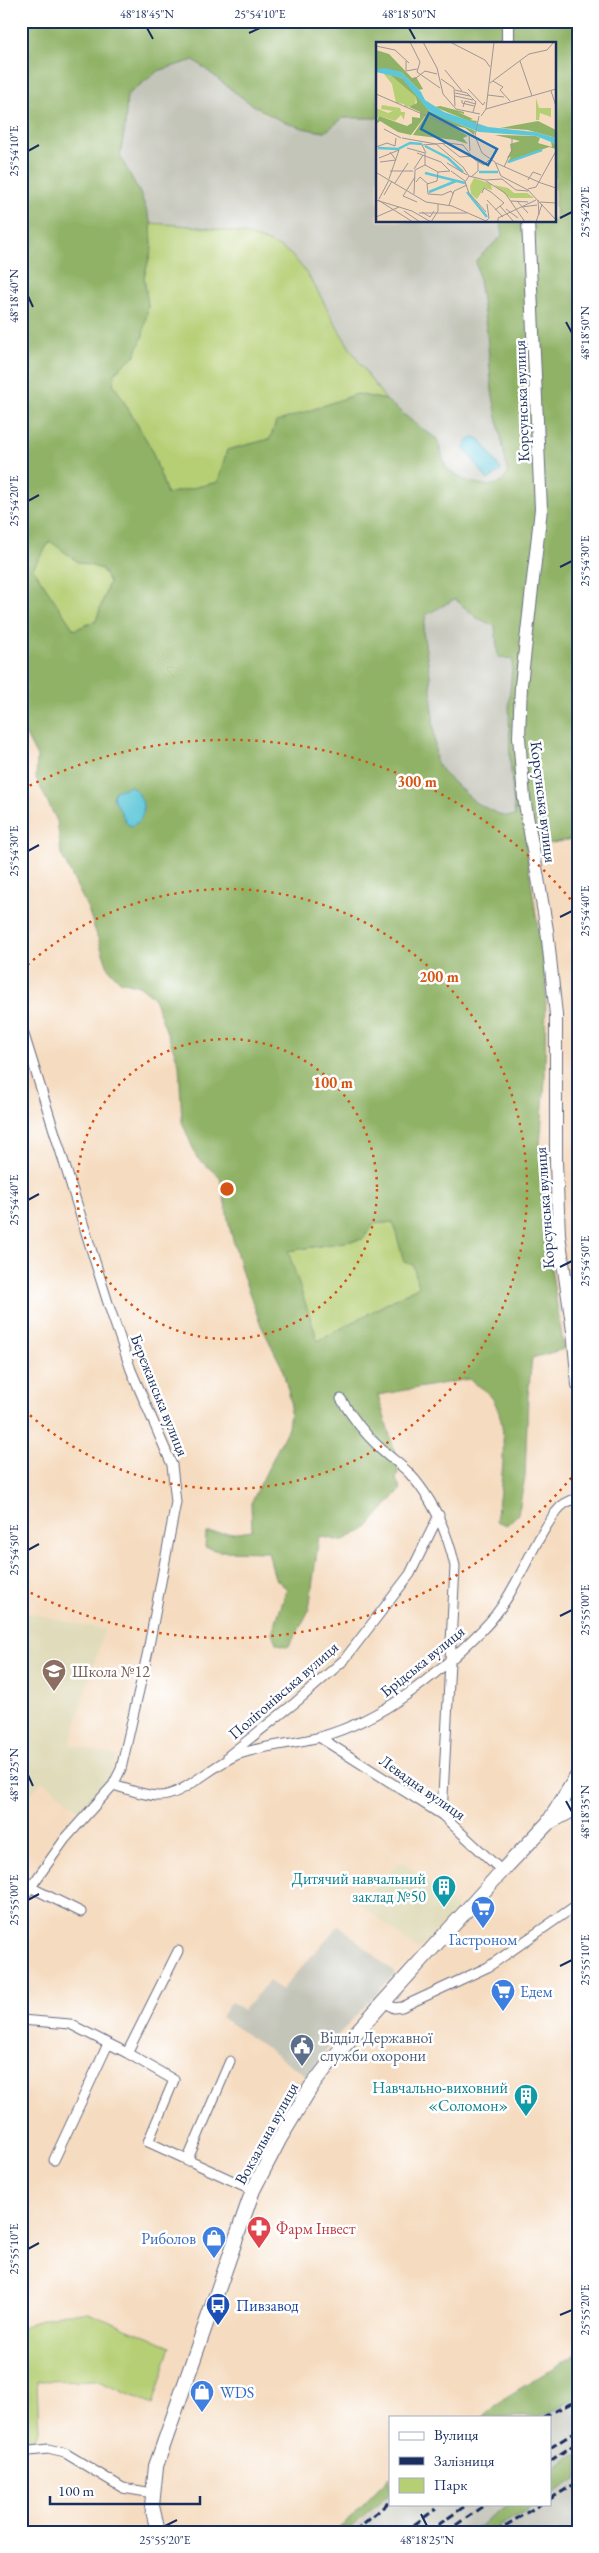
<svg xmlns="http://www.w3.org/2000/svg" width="599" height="2553" font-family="'EB Garamond',serif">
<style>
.built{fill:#e0dcbb}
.industrial{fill:#c4c5b9}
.green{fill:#b6cf75;stroke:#687f6a}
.forest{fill:#90b266;stroke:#567062;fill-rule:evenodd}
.water{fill:#5dc7d9;stroke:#3c7b9c}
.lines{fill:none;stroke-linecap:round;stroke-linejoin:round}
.street-casing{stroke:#676b80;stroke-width:11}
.secondary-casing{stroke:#676b80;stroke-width:14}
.primary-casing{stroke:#676b80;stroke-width:16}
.street{stroke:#fff;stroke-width:9}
.secondary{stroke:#fff;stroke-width:12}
.primary{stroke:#fff;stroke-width:14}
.rail{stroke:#1b2f5e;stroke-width:3;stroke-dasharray:8 4;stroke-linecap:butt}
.ticks{fill:none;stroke:#1b2f5e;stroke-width:2}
.ring{fill:none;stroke:#d45514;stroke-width:2.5;stroke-dasharray:2.5 5}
.labels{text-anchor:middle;stroke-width:5;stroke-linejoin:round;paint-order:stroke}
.street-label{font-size:16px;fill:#1b2f5e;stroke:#fff}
.education-label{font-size:16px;fill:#785e54;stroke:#fff;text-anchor:start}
.culture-label{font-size:16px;fill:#0d838f;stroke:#fff;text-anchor:end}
.shop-label{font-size:16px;fill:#366cbe;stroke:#fff;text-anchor:start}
.service-label{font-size:16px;fill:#4e5e75;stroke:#fff;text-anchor:start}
.health-label{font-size:16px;fill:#be3a42;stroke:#fff;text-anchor:start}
.transit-label{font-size:16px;fill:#164399;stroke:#fff;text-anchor:start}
.inset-river{fill:none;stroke:#5dc7d9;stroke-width:2.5}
.inset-road{fill:none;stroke:#9e9698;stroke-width:1}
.view{fill:#1f6fb2;fill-opacity:0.15;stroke:#1f6fb2;stroke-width:2.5}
.inset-edge{fill:none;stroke:#1b2f5e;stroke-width:2.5}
.centre{fill:#d45514;stroke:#fff;stroke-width:2.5}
.ring-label{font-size:15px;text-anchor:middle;font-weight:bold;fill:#d45514;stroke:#fff;stroke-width:5;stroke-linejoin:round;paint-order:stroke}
.neatline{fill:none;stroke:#1b2f5e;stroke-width:2}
.ticks-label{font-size:12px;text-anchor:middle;fill:#1b2f5e}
</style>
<rect width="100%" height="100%" fill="#fff"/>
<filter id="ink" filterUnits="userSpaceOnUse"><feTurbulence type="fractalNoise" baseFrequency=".02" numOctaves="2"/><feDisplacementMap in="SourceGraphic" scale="10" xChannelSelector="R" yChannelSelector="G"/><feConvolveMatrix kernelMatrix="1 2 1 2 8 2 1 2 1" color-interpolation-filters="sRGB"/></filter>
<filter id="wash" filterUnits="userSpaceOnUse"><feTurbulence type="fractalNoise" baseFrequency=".0096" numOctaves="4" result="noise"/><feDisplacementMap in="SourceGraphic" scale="20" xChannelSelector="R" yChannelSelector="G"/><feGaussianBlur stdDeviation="1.12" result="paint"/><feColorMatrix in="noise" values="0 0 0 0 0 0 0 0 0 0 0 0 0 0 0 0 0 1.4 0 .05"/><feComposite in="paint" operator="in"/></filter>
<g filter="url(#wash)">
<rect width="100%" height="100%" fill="#f5dbbf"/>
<path class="built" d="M 21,1611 L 104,1630 L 70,1744 L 117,1757 L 107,1781 L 82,1812 L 43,1781 L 21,1803 Z
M 401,1861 L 457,1908 L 418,1950 L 359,1903 Z"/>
<path class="industrial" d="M 194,60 L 264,114 L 325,132 L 342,118 L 378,118 L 378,221 L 501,221 L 503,236 L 487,334 L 492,391 L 508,474 L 501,483 L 488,486 L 464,480 L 446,468 L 437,439 L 417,425 L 386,400 L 270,243 L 218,229 L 151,223 L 141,195 L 120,156 L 125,127 L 127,95 L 158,71 Z
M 455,599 L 477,618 L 495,626 L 498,657 L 513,658 L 509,701 L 510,761 L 516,816 L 502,816 L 476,804 L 444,774 L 436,761 L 430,675 L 423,632 L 427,615 Z
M 339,1925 L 395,1973 L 332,2042 L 307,2076 L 221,2017 L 231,2002 L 243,2010 L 269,1981 L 281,1990 Z
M 578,2386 L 578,2532 L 349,2532 L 390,2495 L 390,2504 L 550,2504 L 550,2417 L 518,2417 Z"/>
<path class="green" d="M 151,223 C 189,226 264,229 292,256 C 311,274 324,304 337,327 C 352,352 368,376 386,400 L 357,394 L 270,439 L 227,450 L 218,482 L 167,494 L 151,448 L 113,383 L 115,372 L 135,355 L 148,306 L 144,277 L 152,248 Z
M 50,541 L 78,562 L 102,569 L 109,582 L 96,621 L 74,630 L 33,568 Z
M 394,1222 L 404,1262 L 413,1264 L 419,1286 L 318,1341 L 287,1251 L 363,1239 L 373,1224 Z
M 64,2313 L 88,2313 L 171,2346 L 153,2405 L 96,2380 L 37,2381 L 39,2431 L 32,2444 L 21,2445 L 21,2329 L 34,2321 Z"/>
<path class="forest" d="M 21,21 L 578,21 L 578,838 L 526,848 L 546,981 L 545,1079 L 540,1146 L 543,1217 L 564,1349 L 532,1358 L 528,1396 L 525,1477 L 518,1514 L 507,1525 L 496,1521 C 500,1487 514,1420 488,1393 C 483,1388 475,1384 469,1379 L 378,1395 L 399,1467 L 396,1480 L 401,1489 L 366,1529 L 341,1541 L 319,1536 L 309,1610 L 297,1633 L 288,1647 L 276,1643 L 272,1633 L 287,1589 L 275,1578 L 268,1552 L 218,1551 L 205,1547 L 206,1533 L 231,1533 L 252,1530 L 251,1503 L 288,1428 L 291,1402 L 282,1367 L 261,1325 L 243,1276 L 230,1229 L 220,1177 L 197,1158 L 182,1122 L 179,1064 L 153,996 L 140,986 L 120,981 L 108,968 L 88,909 L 61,854 L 57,821 L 36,778 L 37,757 L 21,726 ZM 378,44 L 555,44 L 555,221 L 501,221 L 502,236 L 476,260 L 487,334 L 492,391 L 508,474 L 501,483 L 488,486 L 464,480 L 446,468 L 437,439 L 417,425 L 386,400 L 357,394 L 276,422 L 270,439 L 227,450 L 218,482 L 167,494 L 151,448 L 113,383 L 115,372 L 135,355 L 143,336 L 148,306 L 144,277 L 152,248 L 151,223 L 141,195 L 120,156 L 125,127 L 127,95 L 158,71 L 194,60 C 237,93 269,126 325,132 L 343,118 L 378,118 ZM 50,541 L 78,562 L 102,569 L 109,582 L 96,621 L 74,630 L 33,568 ZM 455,599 L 477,618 L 495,626 L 498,657 L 513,659 L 509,701 L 510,761 L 515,816 L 502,816 L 476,803 L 444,774 L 436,761 L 430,675 L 423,632 L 426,615 ZM 393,1222 L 404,1262 L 413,1265 L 419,1286 L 318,1341 L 288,1251 L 363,1239 L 373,1224 Z
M 578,2353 L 578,2397 L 555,2410 L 536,2417 L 483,2417 L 503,2399 Z
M 578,2454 L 578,2478 L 550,2495 L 550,2473 L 568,2458 Z
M 390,2477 L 390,2494 L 346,2532 L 336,2532 Z
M 511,2504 L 537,2504 L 489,2532 L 470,2532 Z"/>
<path class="water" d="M 474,437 L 480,439 L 501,470 L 488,480 L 464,448 L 466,442 Z
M 130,786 C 145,794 150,820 131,826 L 127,824 L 113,797 L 115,791 Z"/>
</g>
<g filter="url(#ink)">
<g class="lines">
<defs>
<path id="street" d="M 21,1025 L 108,1303 L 131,1370 L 172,1465 L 176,1502 L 148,1651 L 121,1769 L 113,1785 L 65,1839 L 21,1901
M 341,1399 C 352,1417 362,1431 377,1445 C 387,1455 399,1463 409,1473 C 434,1500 447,1531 455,1566 L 442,1815
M 319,1737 L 442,1815 L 502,1871
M 228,1756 L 296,1702 L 344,1660 L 410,1574 L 439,1515
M 113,1785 C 127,1789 142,1795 157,1796 C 182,1798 214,1763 239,1754 C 265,1745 294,1744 320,1737 C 384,1719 436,1676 482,1630 C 516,1597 528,1549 556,1512 C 561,1505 570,1500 578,1498
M 30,1887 L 81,1912
M 383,2001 L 394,2008 L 402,2007 L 488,1967 L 578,1904
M 21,2020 L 70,2024 L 127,2053 L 174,2080 L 148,2142 L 253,2190
M 127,2053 L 178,1951
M 54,2160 L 108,2044
M 187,2161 L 230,2061
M 21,2452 L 48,2449 L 65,2453 L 123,2488 L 153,2493"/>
<path id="secondary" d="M 508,21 L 508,44
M 528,221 L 541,509 L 521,685 L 519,737 L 524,798 L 547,930 L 556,1015 L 556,1162 L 559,1235 L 573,1331 L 578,1385"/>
<path id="primary" d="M 550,1822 L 578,1807
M 158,2532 L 152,2506 L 156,2466 L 253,2190 L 280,2138 L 311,2087 L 334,2057 L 502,1871 L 548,1823 L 578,1775"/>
</defs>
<use href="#street" class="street-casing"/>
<use href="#secondary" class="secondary-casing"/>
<use href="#primary" class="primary-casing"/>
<use href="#street" class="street"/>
<use href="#secondary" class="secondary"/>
<use href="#primary" class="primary"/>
<path class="rail" d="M 543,2417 L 578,2400
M 550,2448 L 578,2430
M 550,2461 L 578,2442
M 550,2499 L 578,2482
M 355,2532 L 390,2501
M 404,2532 L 436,2509
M 428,2532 L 468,2504
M 446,2532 L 486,2504
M 495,2532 L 541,2504"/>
</g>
</g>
<path class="ticks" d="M 147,28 L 153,39M 409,28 L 415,39M 249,33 L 260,28M 28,151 L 39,145M 560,218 L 572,212M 28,296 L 33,307M 566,322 L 572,333M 28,501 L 39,495M 560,567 L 572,561M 28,851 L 39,845M 560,917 L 572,911M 28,1200 L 39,1194M 560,1267 L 572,1261M 28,1550 L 39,1544M 560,1616 L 572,1610M 28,1775 L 33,1786M 566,1801 L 572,1812M 28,1900 L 39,1894M 560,1966 L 572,1960M 28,2249 L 39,2243M 560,2315 L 572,2310M 421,2514 L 427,2526M 165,2526 L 177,2520"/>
<g class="ring">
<circle cx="227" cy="1189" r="150"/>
<path d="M22 970A300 300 0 1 1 22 1408"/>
<path d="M576 1472A449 449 0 0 1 23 1589M23 789A449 449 0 0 1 576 906"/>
</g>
<defs>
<symbol id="school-pin" viewBox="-11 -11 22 30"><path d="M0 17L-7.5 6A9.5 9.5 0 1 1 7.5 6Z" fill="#8d6e63" stroke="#fff"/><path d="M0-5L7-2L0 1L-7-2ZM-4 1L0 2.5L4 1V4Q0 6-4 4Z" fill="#fff"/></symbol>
<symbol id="building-pin" viewBox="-11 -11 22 30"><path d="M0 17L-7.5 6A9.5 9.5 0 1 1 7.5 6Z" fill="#0f9aa8" stroke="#fff"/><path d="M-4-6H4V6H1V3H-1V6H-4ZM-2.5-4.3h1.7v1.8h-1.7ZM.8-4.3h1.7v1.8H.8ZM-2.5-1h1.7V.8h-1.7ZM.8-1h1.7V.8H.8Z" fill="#fff"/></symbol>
<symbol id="supermarket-pin" viewBox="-11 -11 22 30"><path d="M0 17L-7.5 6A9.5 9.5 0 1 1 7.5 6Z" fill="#3f7fe0" stroke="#fff"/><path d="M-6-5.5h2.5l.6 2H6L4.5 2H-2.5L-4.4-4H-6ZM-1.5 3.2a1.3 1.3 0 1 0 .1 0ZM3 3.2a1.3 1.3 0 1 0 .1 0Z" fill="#fff"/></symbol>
<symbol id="civic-pin" viewBox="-11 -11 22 30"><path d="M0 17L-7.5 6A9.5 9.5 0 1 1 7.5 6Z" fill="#5c6f8a" stroke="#fff"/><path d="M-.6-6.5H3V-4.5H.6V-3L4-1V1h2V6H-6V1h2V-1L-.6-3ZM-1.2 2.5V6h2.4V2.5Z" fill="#fff"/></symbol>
<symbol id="pharmacy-pin" viewBox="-11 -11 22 30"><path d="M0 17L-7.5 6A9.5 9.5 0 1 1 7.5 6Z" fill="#e0444e" stroke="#fff"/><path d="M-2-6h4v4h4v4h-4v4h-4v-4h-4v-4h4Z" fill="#fff"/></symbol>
<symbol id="shop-pin" viewBox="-11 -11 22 30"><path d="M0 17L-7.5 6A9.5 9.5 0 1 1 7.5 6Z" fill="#3f7fe0" stroke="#fff"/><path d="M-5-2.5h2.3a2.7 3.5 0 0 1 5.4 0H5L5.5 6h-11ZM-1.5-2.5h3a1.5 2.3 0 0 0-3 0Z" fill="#fff"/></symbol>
<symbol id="bus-pin" viewBox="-11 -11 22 30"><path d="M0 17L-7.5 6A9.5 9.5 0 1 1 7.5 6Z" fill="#1a4fb4" stroke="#fff"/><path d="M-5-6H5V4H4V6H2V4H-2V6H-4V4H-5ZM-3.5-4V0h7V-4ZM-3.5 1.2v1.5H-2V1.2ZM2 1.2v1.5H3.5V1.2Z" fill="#fff"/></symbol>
</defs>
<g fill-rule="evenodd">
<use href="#school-pin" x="40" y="1657" width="28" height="38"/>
<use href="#building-pin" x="430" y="1873" width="28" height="38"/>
<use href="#supermarket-pin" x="469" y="1894" width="28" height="38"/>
<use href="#supermarket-pin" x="489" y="1977" width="28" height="38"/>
<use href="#civic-pin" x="288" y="2032" width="28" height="38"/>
<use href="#building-pin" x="512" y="2082" width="28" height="38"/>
<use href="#pharmacy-pin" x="245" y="2214" width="28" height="38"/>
<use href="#shop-pin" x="200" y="2224" width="28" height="38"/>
<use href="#bus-pin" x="204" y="2291" width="28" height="38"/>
<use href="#shop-pin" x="188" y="2378" width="28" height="38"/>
</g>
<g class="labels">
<g class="street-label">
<text transform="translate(521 401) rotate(-92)" y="6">Корсунська вулиця</text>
<text transform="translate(544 802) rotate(83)" y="6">Корсунська вулиця</text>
<text transform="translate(544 1208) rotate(-94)" y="6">Корсунська вулиця</text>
<text transform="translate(160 1395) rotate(68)" y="6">Бережанська вулиця</text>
<text transform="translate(422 1661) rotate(-39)" y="6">Брідська вулиця</text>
<text transform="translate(283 1690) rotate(-41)" y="6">Полігонівська вулиця</text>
<text transform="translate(423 1787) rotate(35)" y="6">Левадна вулиця</text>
<text transform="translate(266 2133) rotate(-61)" y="6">Вокзальна вулиця</text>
</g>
<g class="education-label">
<text x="72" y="1677">Школа №12</text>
</g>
<g class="culture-label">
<text x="426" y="1884">Дитячий навчальний<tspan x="426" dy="18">заклад №50</tspan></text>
<text x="508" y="2093">Навчально-виховний<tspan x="508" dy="18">«Соломон»</tspan></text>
</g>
<g class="shop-label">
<text x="483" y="1945" text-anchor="middle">Гастроном</text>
<text x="520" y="1997">Едем</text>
<text x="196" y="2244" text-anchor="end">Риболов</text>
<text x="220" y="2398">WDS</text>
</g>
<g class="service-label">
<text x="320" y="2043">Відділ Державної<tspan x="320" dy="18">служби охорони</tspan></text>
</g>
<g class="health-label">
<text x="276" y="2234">Фарм Інвест</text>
</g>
<g class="transit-label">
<text x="236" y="2311">Пивзавод</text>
</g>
</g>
<g transform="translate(376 42)">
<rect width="180" height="180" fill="#f5dbbf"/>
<path d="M 12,31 L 40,55 L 39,64 L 29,65 L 28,62 L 20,61 L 16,42 L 8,32 ZM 160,56 L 163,66 L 175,66 L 175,75 L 164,71 L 163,78 L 160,78 ZM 6,63 L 24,66 L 25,70 L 29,70 L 28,78 L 25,73 L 19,79 L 3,74 L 0,78 L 0,66 L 12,71 L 17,69 L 5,67 ZM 98,136 L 115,142 L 116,148 L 108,146 L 101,157 L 95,152 L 94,144 ZM 118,143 L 132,146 L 138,151 L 151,151 L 158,156 L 134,156 Z" fill="#b6cf75"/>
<path d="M 0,8 L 13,12 L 36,36 L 40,35 L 47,47 L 43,48 L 25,30 L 0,27 ZM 12,31 L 28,37 L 53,69 L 35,93 L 22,90 L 4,79 L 0,82 L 3,74 L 31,84 L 36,81 L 36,75 L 44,76 L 44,70 L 33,65 L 41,61 L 40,55 ZM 64,64 L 88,70 L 88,72 L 82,70 L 97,77 L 94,78 L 101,79 L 100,82 L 59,65 ZM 53,69 L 99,89 L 98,93 L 89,86 L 75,83 L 92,94 L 87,96 L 92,102 L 79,98 L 37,93 ZM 162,79 L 180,88 L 180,96 L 152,88 L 124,86 ZM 119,93 L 160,94 L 164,96 L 162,101 L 176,105 L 175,100 L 180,102 L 180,107 L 173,105 L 131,121 L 135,115 L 131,116 L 135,109 L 134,102 L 144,99 Z" fill="#90b266"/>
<path d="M 10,26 L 25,30 L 45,50 L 49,58 L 68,70 L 112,85 L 159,90 L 180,96 L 180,102 L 160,94 L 103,90 L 62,74 L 52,68 L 26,36 L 0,30 L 0,27 Z" fill="#5dc7d9"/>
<path class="inset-river" d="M 49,104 L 72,116 L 87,130M 2,106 L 22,107 L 34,101 L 46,102M 132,120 L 166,108M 103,130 L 122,130M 49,131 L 89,141M 53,150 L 80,139M 91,150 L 111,175"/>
<path class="inset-road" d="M 34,0 L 44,20M 47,0 L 61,26 L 67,52 L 80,67 L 104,72M 74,0 L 109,18 L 114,25M 0,4 L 19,8 L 33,21M 30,19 L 30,29 L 41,27M 144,19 L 156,54M 44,20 L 41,30 L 64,46M 69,28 L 86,49M 65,37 L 78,46 L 79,64M 36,39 L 49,29 L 61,32M 117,39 L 127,45 L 124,48 L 134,59M 114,41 L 153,12 L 171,8 L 178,0M 92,47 L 107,63 L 109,60M 79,48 L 91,51 L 100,60 L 97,70M 175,49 L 180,64M 79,51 L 94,54M 0,52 L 99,95M 112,53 L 128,55M 79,54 L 97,58M 86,58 L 86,61 L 98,64M 87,65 L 89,59 L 100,62M 110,67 L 118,0M 103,74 L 99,94 L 106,111 L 119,120 L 125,134 L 152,148 L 180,178M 105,74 L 110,67 L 180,47M 8,87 L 25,96M 93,92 L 94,109M 26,96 L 60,102 L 87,125 L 93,134 L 109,138 L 126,137M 66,101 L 84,115 L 96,114M 0,105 L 11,101 L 19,104 L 20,96M 31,106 L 49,111 L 49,123M 41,111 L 65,120 L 74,129M 50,111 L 46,103 L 72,101 L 87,103 L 99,118 L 108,123 L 113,118M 3,116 L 23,108 L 13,137M 4,120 L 20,118 L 14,110M 71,121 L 91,133M 120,121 L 165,141M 128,125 L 136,108 L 136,96M 38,127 L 47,113M 39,128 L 49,123 L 62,130 L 74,129M 14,129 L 37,129M 75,129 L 89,139M 62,130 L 61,139 L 51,142 L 52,152 L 66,153 L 75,149 L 77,152M 1,131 L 50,160 L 76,164 L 110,179 L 113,176 L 111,162M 93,134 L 89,140 L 93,151 L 110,170M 39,135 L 27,154 L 41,160M 95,135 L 102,129 L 102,120M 126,137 L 140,148 L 152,149M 152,138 L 157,130 L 165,133M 110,139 L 129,151 L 149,180M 40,140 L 44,135 L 52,142M 19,141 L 32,121M 165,141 L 180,146M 152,147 L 160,145 L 180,109M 106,151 L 108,146 L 115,150 L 128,161 L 119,168M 38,152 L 39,128M 8,153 L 16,139M 3,157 L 13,138M 0,158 L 36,169 L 55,180M 2,158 L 37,180M 111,158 L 127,175M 162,158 L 163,173M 135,159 L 152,160M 141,159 L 152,171M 164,160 L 180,161M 73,163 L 78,149 L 91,143M 124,164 L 138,180M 146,165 L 161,163M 130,167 L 142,176M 28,169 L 44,180M 46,170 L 54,175 L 58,169M 43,171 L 91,171M 0,175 L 23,165M 55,180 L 62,169 L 62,162M 122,180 L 122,176 L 160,158M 160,180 L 166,162"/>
<path class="view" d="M 53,71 L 121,107 L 112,123 L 45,87 Z"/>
<rect width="180" height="180" class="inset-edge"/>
</g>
<circle cx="227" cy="1189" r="8" class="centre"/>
<g class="ring-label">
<text x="417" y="787">300 m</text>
<text x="439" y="982">200 m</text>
<text x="333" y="1088">100 m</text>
</g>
<rect width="599" height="2553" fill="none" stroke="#fff" stroke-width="55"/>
<rect x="389" y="2416" width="162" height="90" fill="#ffffff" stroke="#a4acbf"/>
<rect x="399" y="2432" width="25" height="8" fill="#ffffff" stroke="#a4acbf"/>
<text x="434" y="2440" font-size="15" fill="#1b2f5e">Вулиця</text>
<rect x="399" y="2457" width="25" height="8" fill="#1b2f5e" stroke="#a4acbf"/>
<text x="434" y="2466" font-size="15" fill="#1b2f5e">Залізниця</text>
<rect x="399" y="2478" width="25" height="15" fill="#b6cf75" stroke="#a4acbf"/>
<text x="434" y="2490" font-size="15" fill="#1b2f5e">Парк</text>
<path d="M50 2496v8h150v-8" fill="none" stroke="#1b2f5e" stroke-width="2.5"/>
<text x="58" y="2496" font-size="15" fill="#1b2f5e" stroke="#ffffff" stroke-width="4" paint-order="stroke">100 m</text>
<rect x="28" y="28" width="544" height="2498" class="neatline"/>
<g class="ticks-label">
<text x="147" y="18">48°18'45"N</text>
<text x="260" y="18">25°54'10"E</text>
<text x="409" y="18">48°18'50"N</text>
<text transform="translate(14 151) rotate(-90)" y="4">25°54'10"E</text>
<text transform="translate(585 212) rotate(-90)" y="4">25°54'20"E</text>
<text transform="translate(14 296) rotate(-90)" y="4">48°18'40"N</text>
<text transform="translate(585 333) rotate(-90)" y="4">48°18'50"N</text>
<text transform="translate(14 501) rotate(-90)" y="4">25°54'20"E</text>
<text transform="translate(585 561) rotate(-90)" y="4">25°54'30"E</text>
<text transform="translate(14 851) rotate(-90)" y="4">25°54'30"E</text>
<text transform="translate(585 911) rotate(-90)" y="4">25°54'40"E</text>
<text transform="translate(14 1200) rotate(-90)" y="4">25°54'40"E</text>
<text transform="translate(585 1261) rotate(-90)" y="4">25°54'50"E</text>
<text transform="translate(14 1550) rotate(-90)" y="4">25°54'50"E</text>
<text transform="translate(585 1610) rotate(-90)" y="4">25°55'00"E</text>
<text transform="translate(14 1775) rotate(-90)" y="4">48°18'25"N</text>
<text transform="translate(585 1812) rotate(-90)" y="4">48°18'35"N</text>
<text transform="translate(14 1900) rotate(-90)" y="4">25°55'00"E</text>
<text transform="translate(585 1960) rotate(-90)" y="4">25°55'10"E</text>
<text transform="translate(14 2249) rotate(-90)" y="4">25°55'10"E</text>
<text transform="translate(585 2310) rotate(-90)" y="4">25°55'20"E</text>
<text x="165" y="2544">25°55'20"E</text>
<text x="427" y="2544">48°18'25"N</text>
</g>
</svg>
